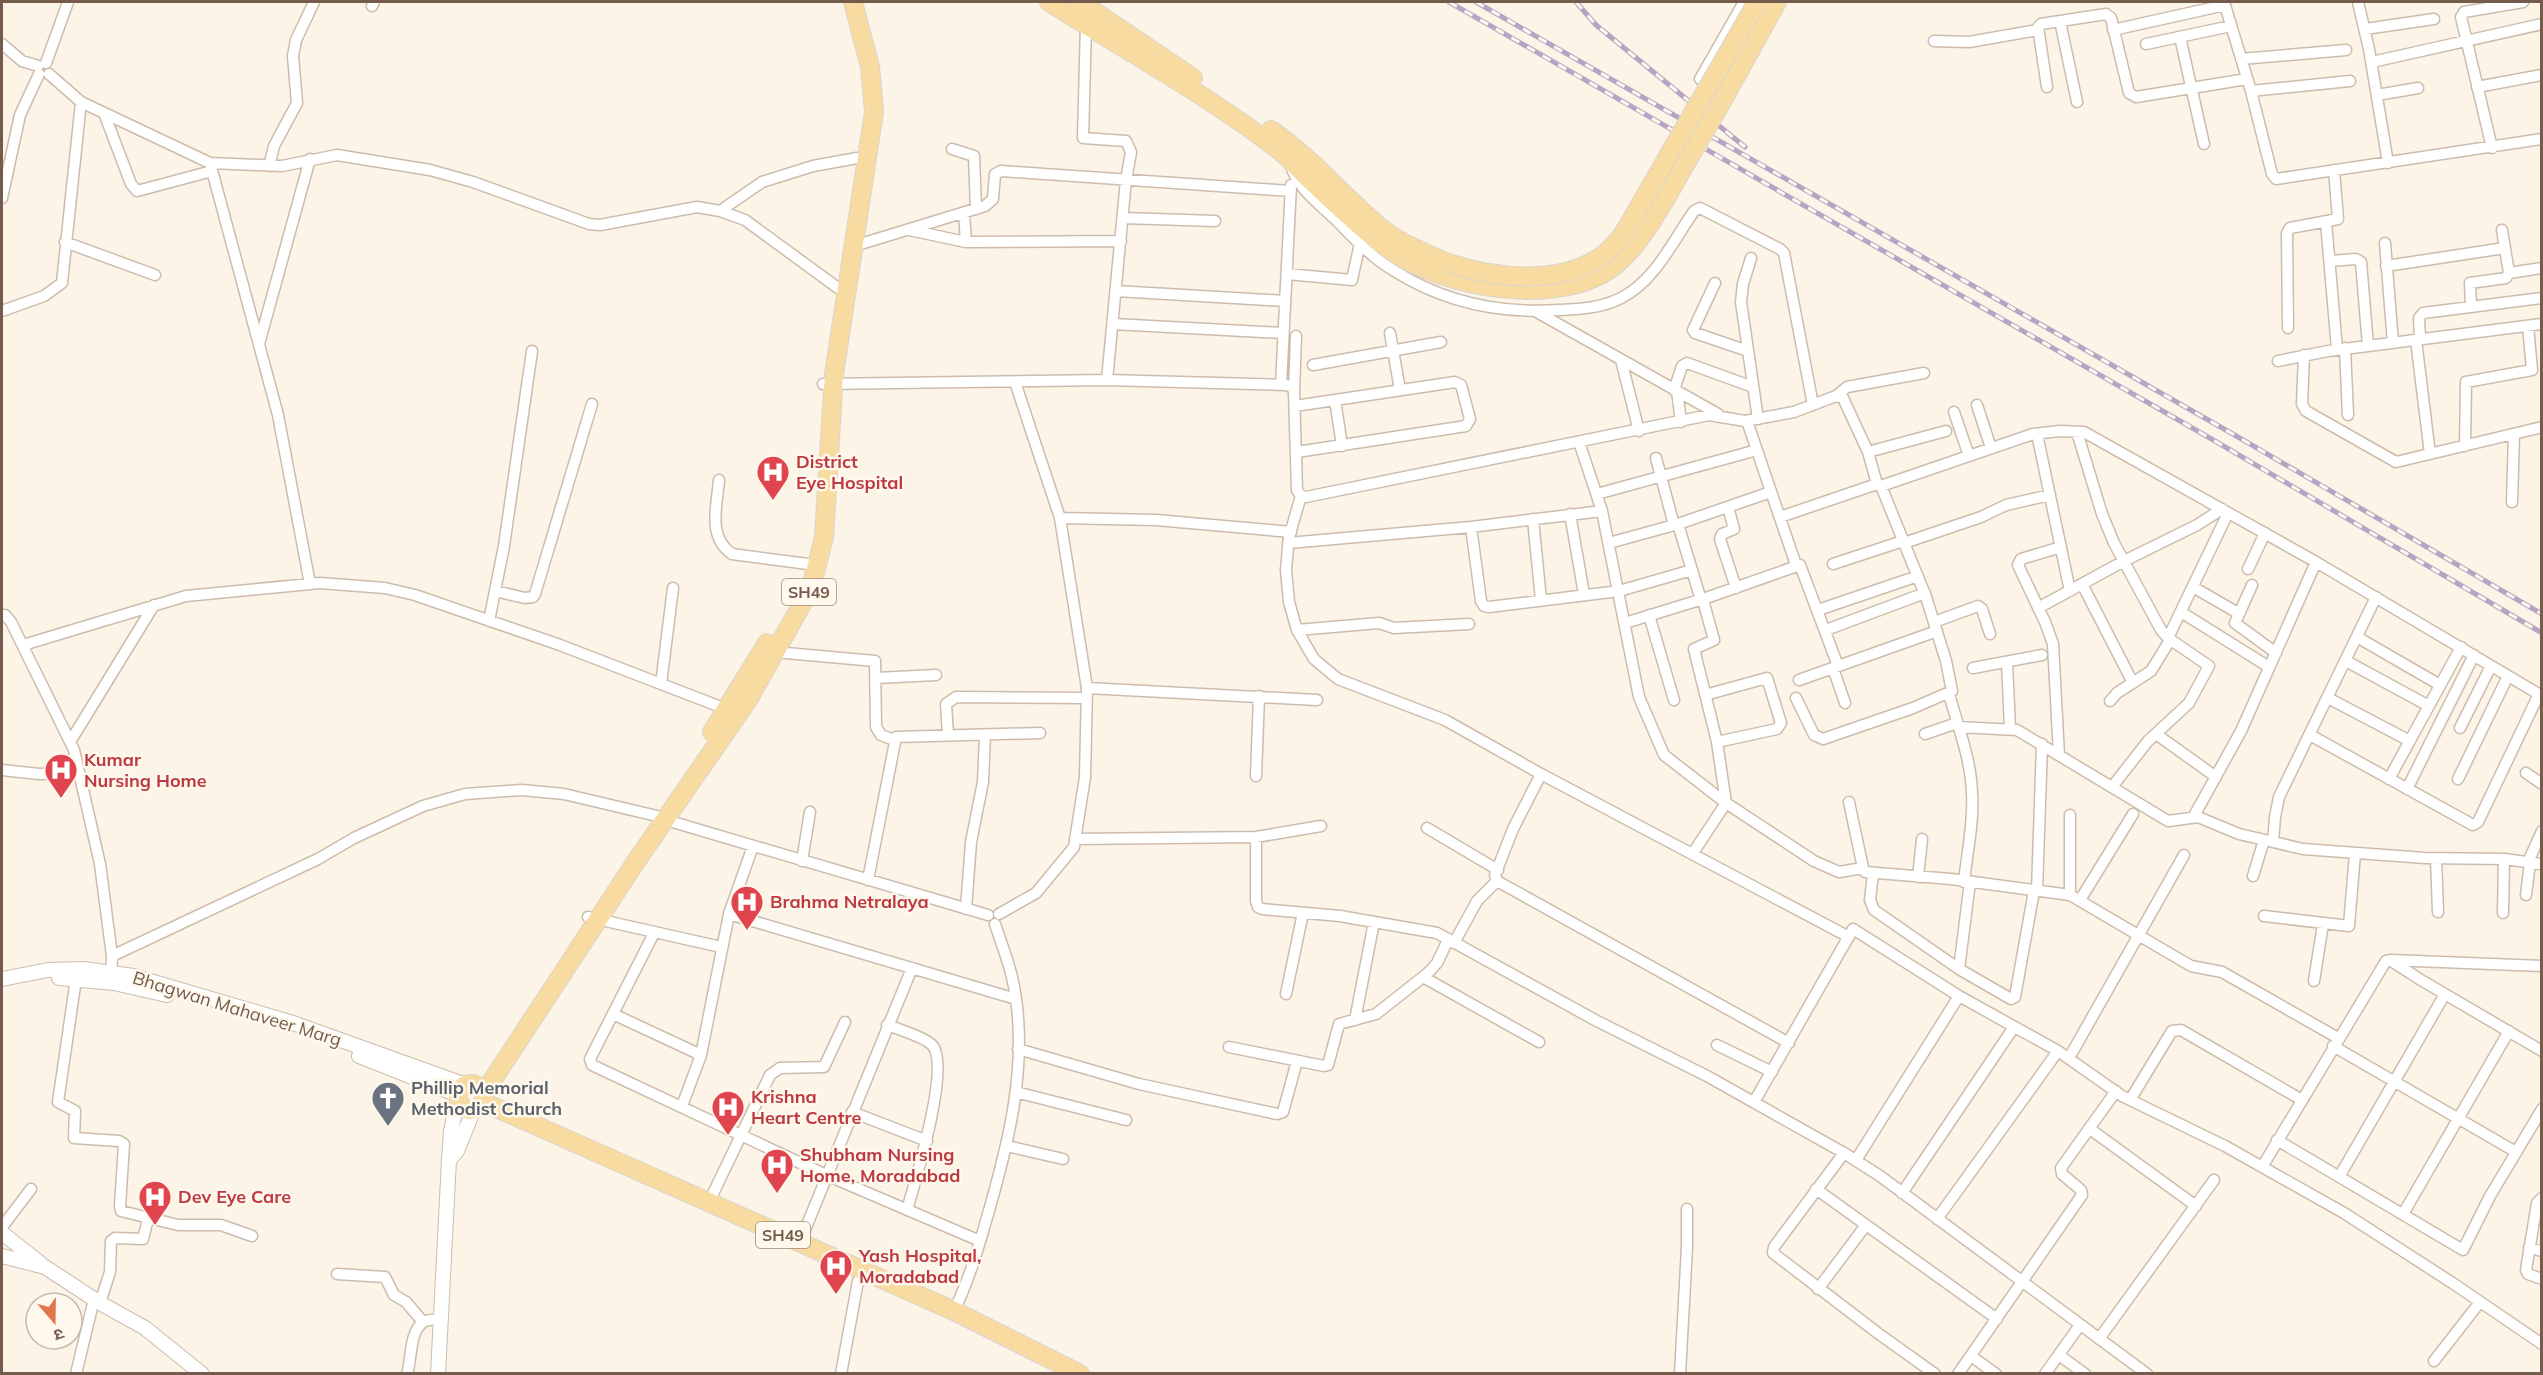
<svg xmlns="http://www.w3.org/2000/svg" width="2543" height="1375" font-family="Mulish,'Noto Sans Devanagari',sans-serif">
<style>
.lines{fill:none;stroke-linecap:round;stroke-linejoin:round}
.minor-casing{stroke:#cdbcad;stroke-width:13}
.tertiary-casing{stroke:#cdbcad;stroke-width:16}
.primary-casing{stroke:#dbd4d0;stroke-width:20}
.minor{stroke:#fff;stroke-width:10}
.tertiary{stroke:#fff;stroke-width:14}
.primary{stroke:#f8dba0;stroke-width:18}
.rail-casing{stroke:#b7a4c5;stroke-width:5}
.rail{stroke:#fff8ec;stroke-width:3;stroke-dasharray:9;stroke-linecap:butt}
.primary-bridge-casing{stroke:#dbd4d0;stroke-width:20;stroke-linecap:butt}
.primary-bridge{stroke:#f8dba0;stroke-width:18}
.labels{text-anchor:middle;stroke-width:5;stroke-linejoin:round;paint-order:stroke}
.shield{fill:#fff8ec;stroke:#9e8a7b;stroke-width:1.5}
.shield-label{font-size:16px;font-weight:bold;fill:#755b4b}
.health-label{font-size:18px;font-weight:bold;fill:#be3a42;stroke:#fff8ec;text-anchor:start}
.street-label{font-size:18px;fill:#755b4b;stroke:#fff8ec}
.worship-label{font-size:18px;font-weight:bold;fill:#5b616d;stroke:#fff8ec;text-anchor:start}
</style>
<rect width="100%" height="100%" fill="#fcf4e6"/>
<g class="lines">
<defs>
<path id="minor" d="M 2224,2 L 2251,91 L 2272,174 L 2276,179 L 2542,139
M 2358,2 L 2369,49 L 2388,163
M 372,6 L 374,2
M 2060,21 L 2077,102
M 1086,25 L 1083,138 L 1126,141 L 1131,152 L 1126,180 L 1107,380
M 2365,29 L 2434,19
M 2113,30 L 2225,5
M 2180,37 L 2204,144
M 1934,41 L 1969,42 L 2038,30
M 2,44 L 22,61 L 38,66
M 2146,44 L 2231,26
M 2241,59 L 2346,50
M 2372,62 L 2542,24
M 46,63 L 68,2
M 49,74 L 81,102 L 210,163 L 282,166 L 337,155 L 430,170 L 473,182 L 589,224 L 600,225 L 697,207 L 720,211 L 745,220 L 838,288
M 1700,79 L 1744,2
M 2047,87 L 2038,27 L 2041,24 L 2106,14 L 2111,18 L 2129,93 L 2136,97 L 2247,79
M 2477,87 L 2542,75
M 2251,91 L 2350,81
M 2377,95 L 2418,88
M 104,113 L 131,184 L 137,191 L 212,171
M 2492,148 L 2461,17 L 2464,12 L 2523,2
M 952,149 L 974,156 L 976,209
M 210,163 L 278,415 L 310,584
M 1290,163 C 1297,188 1316,201 1335,219 C 1353,237 1371,257 1393,270 C 1443,302 1500,314 1559,310 C 1580,309 1602,308 1621,298 C 1655,281 1673,241 1694,211 L 1700,208 L 1780,249 L 1784,253 L 1813,405
M 269,166 L 274,146 L 297,103 L 293,56 L 296,40 L 314,2
M 2,198 L 20,115 L 39,74
M 720,211 L 762,182 L 813,166 L 857,158
M 964,213 L 966,242
M 1123,218 L 1215,221
M 2326,222 L 2337,349
M 909,230 L 966,242 L 1121,241
M 2502,230 L 2509,273
M 65,242 L 155,275
M 2385,243 L 2393,343
M 854,246 L 985,206 L 993,199 L 995,174 L 1001,171 L 1291,191
M 1751,258 L 1743,284 L 1741,302 L 1758,419
M 2330,261 L 2356,259 L 2361,262 L 2368,346
M 2386,266 L 2505,248
M 1287,274 L 1352,280 L 1360,243
M 1715,283 L 1693,330 L 1695,333 L 1748,351
M 1116,291 L 1285,301
M 2471,307 L 2470,283 L 2506,278 L 2509,273 L 2542,268
M 2,311 L 44,296 L 62,283 L 81,102
M 1535,311 L 1718,414
M 1113,324 L 1283,333
M 2288,328 L 2287,233 L 2290,228 L 2338,219 L 2334,170
M 1390,333 L 1400,390
M 2420,339 L 2419,318 L 2423,313 L 2542,298
M 2416,340 L 2430,454
M 259,344 L 310,159
M 2345,348 L 2348,415
M 2304,355 L 2302,404 L 2306,411 L 2396,462 L 2542,427
M 1621,360 L 1639,431
M 2278,361 L 2328,351 L 2542,324
M 1313,365 L 1441,342
M 823,384 L 1107,380 L 1286,385 L 1292,387 L 1294,392 L 1297,490 L 1301,496 L 1306,497 L 1709,415 L 1745,421 L 1794,412 L 1836,396 L 1843,398 L 1868,452 L 1877,484 L 1881,486 L 2033,434 L 2060,431 L 2084,432 L 2316,562 L 2542,696
M 1281,385 L 1291,185
M 1674,390 L 1682,366 L 1687,363 L 1753,387
M 1677,391 L 1681,422
M 1294,392 L 1296,336
M 1836,396 L 1847,387 L 1924,373
M 1335,400 L 1342,446
M 1977,405 L 1991,448
M 1295,406 L 1455,382 L 1461,385 L 1470,419 L 1466,426 L 1297,452
M 1954,412 L 1969,456
M 1747,421 L 1796,565
M 2077,432 L 2102,514 L 2114,543 L 2161,630 L 2168,638 L 2209,666 L 2189,703 L 2148,741 L 2112,787
M 2037,434 L 2070,591
M 1579,442 L 1602,511 L 1639,697 L 1664,755 L 1726,803 L 1814,861 L 1839,872 L 1863,868
M 2465,446 L 2466,382 L 2532,370 L 2528,326
M 1868,452 L 1946,431
M 1656,458 L 1674,525
M 719,480 C 717,506 707,537 732,554 L 808,564
M 1597,494 L 1757,450
M 1301,496 L 1289,537 L 1286,570 L 1289,602 L 1297,630 L 1314,659 L 1338,679 L 1445,720 L 1541,774 L 1513,829 L 1495,875 L 1497,881 L 1789,1043
M 2512,502 L 2514,434
M 1728,507 L 1734,529 L 1722,534 L 1720,539 L 1736,588
M 1570,514 L 1584,594
M 1780,517 L 1877,484
M 1060,518 L 1156,520 L 1291,532
M 1533,519 L 1541,600
M 1678,524 L 1701,600
M 1471,527 L 1481,601 L 1484,606 L 1489,607 L 1619,591 L 1692,570
M 1288,543 L 1471,527 L 1602,511
M 1609,543 L 1678,524 L 1771,492
M 1904,543 L 1981,517 L 2006,505 L 2050,495
M 1833,564 L 1903,541
M 2248,569 L 2265,533
M 2082,584 L 2133,683
M 2252,585 L 2235,623 L 2276,653
M 2193,587 L 2238,613
M 495,591 L 525,598 L 533,597 L 535,594 L 592,404
M 2038,608 L 2124,561 L 2197,525 L 2222,509
M 1818,610 L 1918,576
M 2181,612 L 2269,667
M 2,615 L 5,615 L 11,622 L 74,750 L 100,864 L 112,956 L 111,980
M 1649,615 L 1674,700
M 489,621 L 504,546 L 532,351
M 1934,622 L 1978,606 L 1982,609 L 1990,634
M 1625,623 L 1706,598 L 1800,565 L 1838,666
M 1297,630 L 1379,623 L 1394,628 L 1469,624
M 1826,630 L 1925,593
M 2357,637 L 2440,685
M 2168,638 L 2228,513
M 23,645 L 186,596 L 320,583 L 385,588 L 415,595 L 560,645 L 726,709
M 775,652 L 875,661 L 876,727 L 881,735 L 894,740
M 2346,661 L 2429,706
M 2007,662 L 2010,729
M 1833,668 L 1845,703
M 1973,668 L 2042,655
M 876,678 L 936,675
M 1799,680 L 1937,631
M 661,684 L 673,588
M 1087,688 L 1317,700
M 1949,694 C 1958,727 1971,759 1972,793 C 1974,822 1967,853 1964,882
M 1705,695 L 1767,678 L 1781,723 L 1777,729 L 1717,742
M 1796,698 L 1814,735 L 1823,739 L 1913,708 L 1952,691 L 1946,661 L 1926,597 L 1881,486
M 2328,698 L 2410,741
M 2110,701 L 2117,693 L 2151,671 L 2170,640
M 1958,727 L 2017,730 L 2168,821 L 2198,817 L 2239,834 L 2303,849 L 2425,858 L 2504,859 L 2542,864
M 2460,728 L 2491,666
M 1925,734 L 1957,723
M 2156,734 L 2216,777
M 948,735 L 946,704 L 956,697 L 1087,698
M 2310,735 L 2473,825 L 2478,822 L 2539,694
M 70,742 L 154,605
M 2059,755 L 2053,644 L 2045,622 L 2018,565 L 2021,559 L 2061,547
M 2,770 L 39,774 L 79,773
M 2526,773 L 2542,784
M 1541,774 L 1849,937
M 1256,776 L 1259,696
M 2389,779 L 2461,647
M 2458,779 L 2508,676
M 2407,789 L 2474,655
M 1849,802 L 1863,868 L 1865,872 L 1951,879 L 2070,895 L 2191,966 L 2222,972 L 2338,1038
M 2070,815 L 2070,895
M 2194,816 L 2241,731 L 2316,562
M 666,820 L 988,915
M 1427,828 L 1498,870
M 1256,837 L 1256,901 L 1258,907 L 1262,909 L 1340,916 L 1437,933 L 1595,1020 L 1707,1076 L 1844,1153 L 1880,1176 L 2147,1374
M 1075,839 L 1256,837 L 1321,826
M 2273,842 L 2275,817 L 2279,797 L 2376,597
M 1693,853 L 1726,803 L 1717,742 L 1694,649 L 1714,640 L 1703,600
M 2436,858 L 2438,912
M 802,861 L 810,812
M 2528,862 L 2542,831
M 1873,874 L 1870,900 L 1874,910 L 1959,969 L 2011,999 L 2015,997 L 2034,891
M 2253,876 L 2264,840
M 1918,877 L 1922,839
M 868,880 L 896,737 L 1040,733
M 2037,891 L 2042,744
M 2526,895 L 2530,863
M 2080,900 L 2133,814
M 966,909 L 971,842 L 983,782 L 985,735
M 2503,913 L 2504,859
M 729,914 L 1016,999
M 999,914 L 1036,893 L 1074,847 L 1085,777 L 1087,688 L 1060,518 L 1015,382
M 2264,916 L 2349,926 L 2355,853
M 588,917 L 721,947
M 654,933 L 590,1059 L 592,1065 L 826,1175 L 980,1241
M 1454,943 L 1477,901 L 1497,881
M 112,956 L 318,859 L 354,838 L 423,806 L 465,794 L 522,790 L 564,794 L 657,816
M 2391,960 L 2542,966
M 1959,969 L 1970,882
M 1423,977 L 1539,1042
M 76,979 L 58,1102 L 75,1111 L 74,1138 L 119,1141 L 124,1144 L 120,1206 L 121,1211 L 178,1225 L 221,1225 L 252,1236
M 2314,981 L 2323,924
M 1286,994 L 1303,913
M 613,1014 L 701,1055
M 1355,1020 L 1374,922
M 887,1025 C 898,1029 927,1038 933,1046 C 950,1069 915,1182 907,1210
M 1717,1045 L 1772,1072
M 2333,1046 L 2516,1152
M 1229,1047 L 1324,1066 L 1328,1065 L 1339,1024 L 1376,1014 L 1428,973 L 1437,963 L 1448,940
M 1018,1049 L 1139,1084 L 1277,1114 L 1283,1112 L 1297,1061
M 2069,1058 L 2184,855
M 1016,1092 L 1126,1120
M 2130,1100 L 2172,1031 L 2181,1030 L 2302,1100
M 1754,1102 L 1853,929 L 1959,996 L 2058,1051 L 2122,1096 L 2225,1146 L 2344,1213 L 2454,1284 L 2542,1344
M 682,1106 L 701,1055 L 729,914 L 753,846
M 852,1112 L 927,1141
M 2090,1129 L 2196,1206
M 2277,1140 L 2463,1250 L 2490,1196 L 2542,1109
M 1007,1146 L 1063,1159
M 1844,1153 L 1774,1247 L 1773,1253 L 1879,1334 L 1935,1374
M 1856,1160 L 1959,996
M 2262,1167 L 2386,961 L 2390,960 L 2421,980 L 2542,1051
M 2339,1177 L 2445,994
M 1816,1189 L 1997,1319
M 1902,1193 L 2014,1027
M 2542,1198 L 2537,1203 L 2526,1270 L 2528,1274 L 2542,1279
M 709,1202 L 770,1075 L 780,1068 L 824,1067 L 845,1022
M 2403,1214 L 2509,1031
M 1937,1219 L 2058,1051
M 2,1227 L 31,1189
M 800,1242 L 912,968
M 2529,1248 L 2542,1251
M 337,1274 L 385,1277 L 394,1295 L 406,1302 L 423,1322
M 1818,1289 L 1866,1225
M 100,1303 L 110,1272 L 111,1241 L 115,1238 L 143,1239 L 148,1219
M 954,1311 C 970,1278 980,1242 990,1207 C 1009,1140 1026,1070 1016,999 C 1013,973 1003,948 995,924
M 2099,1339 L 2214,1180
M 2059,1355 L 2085,1374
M 1971,1356 L 1996,1374
M 2434,1361 L 2480,1302
M 76,1374 L 94,1299
M 407,1374 C 412,1359 409,1334 422,1323 C 426,1319 435,1320 441,1319
M 841,1374 L 858,1281
M 1680,1374 L 1687,1247 L 1687,1209
M 1958,1374 L 2082,1195 L 2081,1190 L 2062,1174 L 2061,1168 L 2116,1091
M 2045,1374 L 2080,1325"/>
<path id="tertiary" d="M 59,978 L 114,983 L 167,995
M 2,979 L 48,970 L 84,969 L 133,976 L 293,1023 L 466,1085
M 359,1056 L 458,1095
M 449,1160 L 457,1151 L 474,1109
M 2,1233 L 40,1263
M 2,1256 L 45,1267 L 100,1303 L 145,1328 L 202,1374
M 438,1374 L 449,1160 L 451,1131 L 458,1099"/>
<path id="primary" d="M 1049,2 C 1124,49 1209,96 1279,150 C 1290,159 1301,171 1311,181 C 1337,205 1362,230 1390,250 C 1444,288 1559,309 1614,266 C 1644,243 1670,190 1689,158
M 1080,2 L 1193,78
M 1724,98 L 1777,2
M 1271,130 C 1312,158 1343,196 1381,228 C 1399,243 1424,252 1445,262
M 712,732 L 767,643
M458 1097a13 13 0 1 1 26 0a13 13 0 1 1-26 0Z
M 484,1093 L 637,860 L 748,700 L 811,588 L 824,537 L 834,374 L 874,112 L 870,67 L 853,2
M 483,1102 L 954,1311 L 1080,1374"/>
</defs>
<use href="#minor" class="minor-casing"/>
<use href="#tertiary" class="tertiary-casing"/>
<use href="#primary" class="primary-casing"/>
<use href="#minor" class="minor"/>
<use href="#tertiary" class="tertiary"/>
<use href="#primary" class="primary"/>
<defs>
<path id="rail" d="M 1449,2 L 2215,441 L 2542,633
M 1476,2 L 2238,437 L 2542,614
M 1576,2 L 1596,25 L 1745,147"/>
</defs>
<use href="#rail" class="rail-casing"/>
<use href="#rail" class="rail"/>
<defs>
<path id="primary-bridge" d="M 1689,158 L 1724,98
M 1445,262 C 1502,281 1588,290 1625,231 L 1757,2"/>
</defs>
<use href="#primary-bridge" class="primary-bridge-casing"/>
<use href="#primary-bridge" class="primary-bridge"/>
</g>
<defs>
<symbol id="hospital-pin" viewBox="-11 -11 22 30"><path d="M0 17L-7.5 6A9.5 9.5 0 1 1 7.5 6Z" fill="#e0444e" stroke="#fff8ec"/><path d="M-5-5h3v3.5h4V-5h3V5h-3V1.5h-4V5h-3Z" fill="#fff"/></symbol>
<symbol id="church-pin" viewBox="-11 -11 22 30"><path d="M0 17L-7.5 6A9.5 9.5 0 1 1 7.5 6Z" fill="#6b7280" stroke="#fff8ec"/><path d="M-1.2-6h2.4v3.5h3.3v2.4h-3.3V6h-2.4V-.1h-3.3v-2.4h3.3Z" fill="#fff"/></symbol>
</defs>
<g fill-rule="evenodd">
<use href="#hospital-pin" x="754" y="453" width="38" height="52"/>
<use href="#hospital-pin" x="42" y="751" width="38" height="52"/>
<use href="#hospital-pin" x="728" y="883" width="38" height="52"/>
<use href="#church-pin" x="369" y="1079" width="38" height="52"/>
<use href="#hospital-pin" x="709" y="1088" width="38" height="52"/>
<use href="#hospital-pin" x="758" y="1146" width="38" height="52"/>
<use href="#hospital-pin" x="136" y="1178" width="38" height="52"/>
<use href="#hospital-pin" x="817" y="1247" width="38" height="52"/>
</g>
<g class="labels">
<g class="shield">
<rect x="782" y="579" width="54" height="26" rx="4.5"/>
<rect x="756" y="1222" width="54" height="26" rx="4.5"/>
</g>
<g class="shield-label">
<text x="809" y="598">SH49</text>
<text x="783" y="1241">SH49</text>
</g>
<g class="health-label">
<text x="796" y="468">District<tspan x="796" dy="21">Eye Hospital</tspan></text>
<text x="84" y="766">Kumar<tspan x="84" dy="21">Nursing Home</tspan></text>
<text x="770" y="908">Brahma Netralaya</text>
<text x="751" y="1103">Krishna<tspan x="751" dy="21">Heart Centre</tspan></text>
<text x="800" y="1161">Shubham Nursing<tspan x="800" dy="21">Home, Moradabad</tspan></text>
<text x="178" y="1203">Dev Eye Care</text>
<text x="859" y="1262">Yash Hospital,<tspan x="859" dy="21">Moradabad</tspan></text>
</g>
<g class="street-label">
<text transform="translate(237 1009) rotate(17)" y="6">Bhagwan Mahaveer Marg</text>
</g>
<g class="worship-label">
<text x="411" y="1094">Phillip Memorial<tspan x="411" dy="21">Methodist Church</tspan></text>
</g>
</g>
<rect width="2543" height="1375" fill="none" stroke="#755b4b" stroke-width="6"/>
<g transform="translate(54 1321) rotate(160)"><circle r="28" fill="#fff8ec" stroke="#c8b9ac" stroke-width="1.5"/>
<path d="M0-4.5L10 22L0 15L-10 22Z" fill="#e2744e"/>
<text y="-9" font-size="16" font-weight="bold" text-anchor="middle" fill="#755b4b">उ</text>
</g>
</svg>
